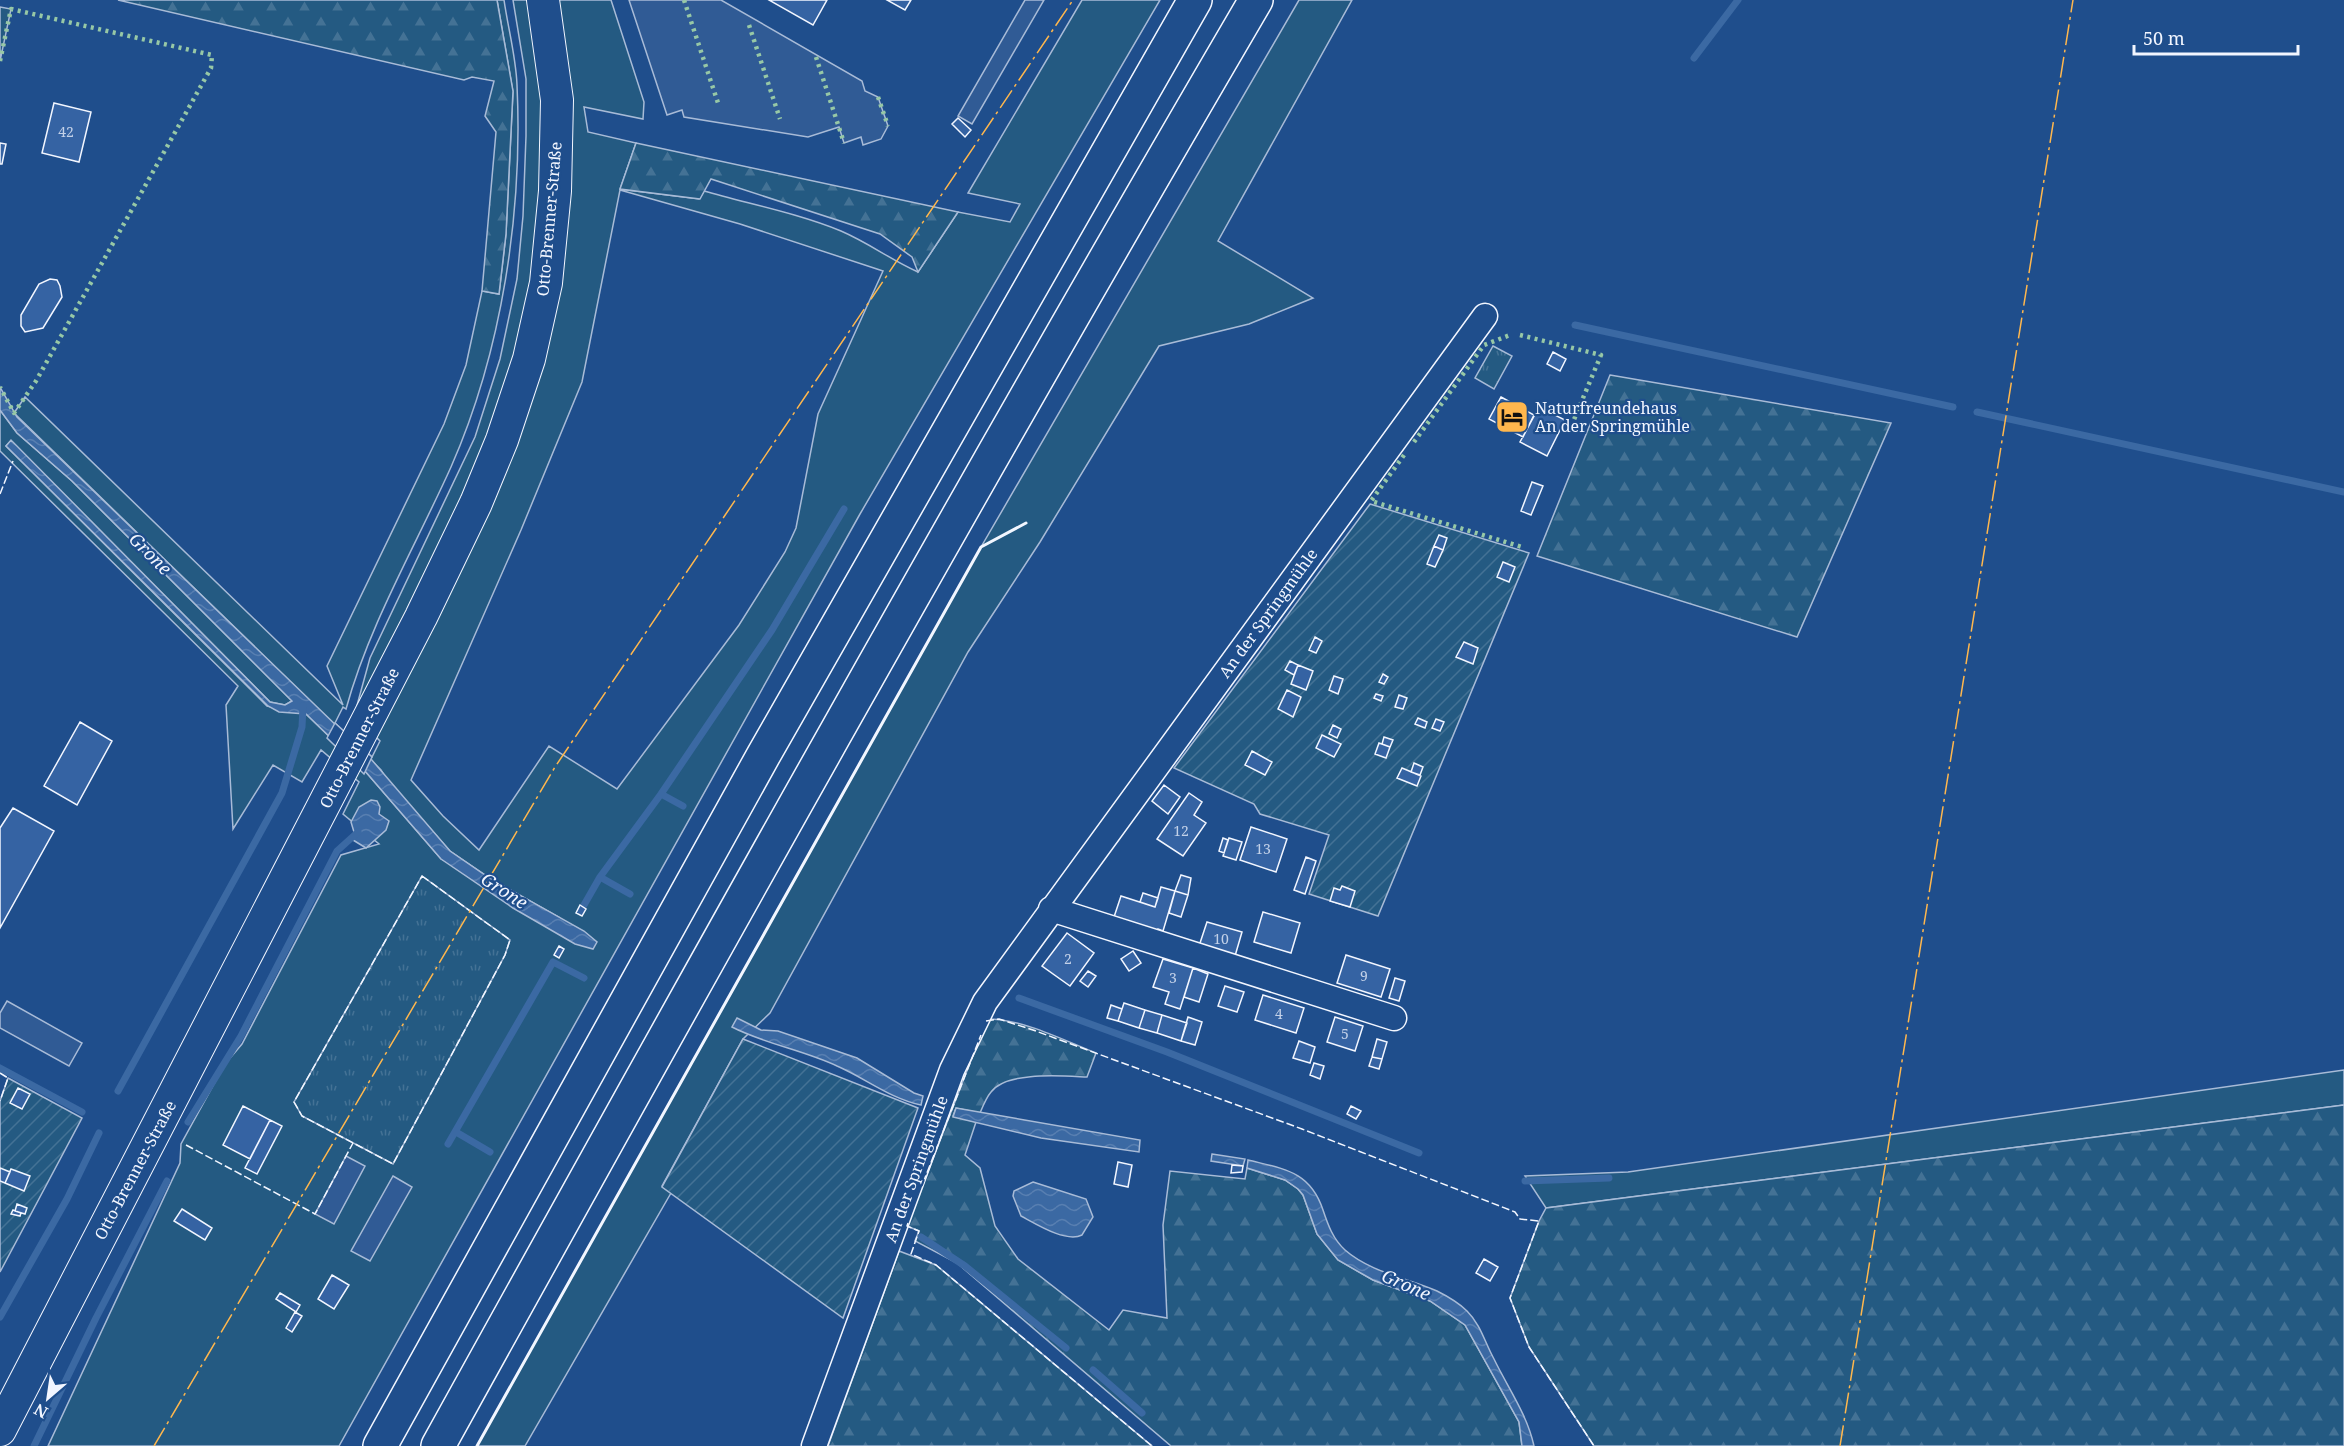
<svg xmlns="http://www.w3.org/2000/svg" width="2344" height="1446" font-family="'Noto Serif',serif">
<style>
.grass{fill:#245a82;stroke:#a8bbd7;stroke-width:1.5;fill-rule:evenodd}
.forest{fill:url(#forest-firs);stroke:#a8bbd7;stroke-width:1.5}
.park{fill:url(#park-tufts);stroke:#a8bbd7;stroke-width:1.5}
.garden{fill:url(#garden-furrows);stroke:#a8bbd7;stroke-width:1.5}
.parking{fill:#305b95;stroke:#a8bbd7;stroke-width:1.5}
.water{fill:url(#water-waves);stroke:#a8bbd7;stroke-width:1.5}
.pier{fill:#1f4e8c;stroke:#a8bbd7;stroke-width:1.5}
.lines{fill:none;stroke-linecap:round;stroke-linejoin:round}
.stream{stroke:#3b69a3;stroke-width:7}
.building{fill:#3563a3;stroke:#f2f6ff;stroke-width:1.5}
.minor-casing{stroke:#f2f6ff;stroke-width:27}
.major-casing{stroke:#f2f6ff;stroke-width:34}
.highway-casing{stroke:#f2f6ff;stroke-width:36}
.minor{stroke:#1f4e8c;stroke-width:24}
.major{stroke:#1f4e8c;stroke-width:32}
.highway{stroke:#1f4e8c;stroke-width:33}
.hedge{stroke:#97c8a6;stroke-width:4.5;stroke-dasharray:3 4.5;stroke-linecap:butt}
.fence{stroke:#f2f6ff;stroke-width:1.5;stroke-dasharray:8 3;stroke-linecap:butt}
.wall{stroke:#f2f6ff;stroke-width:3}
.power{stroke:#ffb74d;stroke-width:1.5;stroke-dasharray:21 4.5 3 4.5;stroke-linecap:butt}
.labels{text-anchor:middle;stroke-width:4.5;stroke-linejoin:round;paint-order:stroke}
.number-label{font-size:14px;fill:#c3d1e8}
.street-label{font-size:16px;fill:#f2f6ff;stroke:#1f4e8c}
.poi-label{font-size:16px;fill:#f2f6ff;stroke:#1f4e8c;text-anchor:start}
.water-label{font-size:18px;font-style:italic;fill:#f2f6ff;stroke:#1f4e8c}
</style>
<defs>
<pattern id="forest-firs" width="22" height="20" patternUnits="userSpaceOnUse" patternTransform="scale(1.5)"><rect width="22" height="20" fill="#245a82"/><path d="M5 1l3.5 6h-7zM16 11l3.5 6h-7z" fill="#447295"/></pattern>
<pattern id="park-tufts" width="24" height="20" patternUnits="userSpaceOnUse" patternTransform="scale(1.5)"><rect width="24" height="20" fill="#245a82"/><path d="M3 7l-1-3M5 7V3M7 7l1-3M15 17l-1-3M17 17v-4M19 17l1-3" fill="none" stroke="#447295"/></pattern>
<pattern id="garden-furrows" width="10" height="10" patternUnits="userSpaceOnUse" patternTransform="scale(1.5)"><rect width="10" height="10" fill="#245a82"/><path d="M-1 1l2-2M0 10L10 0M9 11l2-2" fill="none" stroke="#447295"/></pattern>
<pattern id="water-waves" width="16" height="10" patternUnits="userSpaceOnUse" patternTransform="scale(1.5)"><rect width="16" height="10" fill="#3b69a3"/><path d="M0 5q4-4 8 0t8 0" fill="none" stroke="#587fb1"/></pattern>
</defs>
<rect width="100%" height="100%" fill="#1f4e8c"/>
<path class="grass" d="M 497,0 L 504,0 C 508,28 516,57 517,85 C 523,212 502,351 451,467 C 415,547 369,625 346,709 L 343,707 L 335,723 L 372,757 L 380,741 L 374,735 L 523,420 L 556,0 L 611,0 L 644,102 L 643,119 L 584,107 L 588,132 L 636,143 L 620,189 L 699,199 L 704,191 C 749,204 797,213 841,231 C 869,243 891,260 918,272 L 958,212 L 1010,222 L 1020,204 L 968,193 L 1082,0 L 1160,0 L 860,514 L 339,1446 L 48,1446 L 180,1163 L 181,1144 L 225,1064 L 242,1044 L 341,855 L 379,844 L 343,814 L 359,782 L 321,750 L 302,782 L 273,765 L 233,829 L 226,705 L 238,686 L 0,451 L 0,410 L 17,433 L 72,481 L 292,701 L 285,705 L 270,702 L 11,441 L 6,446 L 267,706 L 306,714 L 365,771 L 441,859 L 560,918 L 491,879 L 450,851 L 387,780 L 381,770 L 14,413 L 25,397 L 343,705 L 327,666 L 444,424 L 466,365 L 482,291 L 499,294 L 506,234 L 513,92 ZM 620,190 L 740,224 L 883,271 L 818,414 L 796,528 L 785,552 L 739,625 L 617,789 L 549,746 L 479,850 L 443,816 L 411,780 L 521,530 L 582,382 Z
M 513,0 L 529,0 C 536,49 545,99 543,149 C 540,236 529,325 500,407 C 460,520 400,625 346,731 L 345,729 L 356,709 L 370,658 L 475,437 L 500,359 L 517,279 L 523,216 L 526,136 L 526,79 Z
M 1299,0 L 1352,0 L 1218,241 L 1313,298 L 1249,324 L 1159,346 L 1040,542 L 968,652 L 770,1013 L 743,1039 L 662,1186 L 671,1193 L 525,1446 L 477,1446 L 981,547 Z
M 0,7 L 11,9 L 0,61 Z
M 2344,1070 L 2344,1105 L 1546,1208 L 1525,1176 L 1628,1172 Z"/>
<path class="forest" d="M 118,0 L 497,0 L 513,91 L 506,234 L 499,294 L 482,291 L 496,132 L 485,116 L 494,81 L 472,77 L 464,80 Z
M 636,143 L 958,212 L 918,272 L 912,257 L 880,234 L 711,179 L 700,199 L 620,189 Z
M 1610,375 L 1891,423 L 1797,637 L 1537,556 Z
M 987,1019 C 1023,1019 1063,1040 1096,1053 L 1087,1077 C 1063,1076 1006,1071 991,1092 C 986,1098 983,1106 980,1113 L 956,1108 L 953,1116 L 976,1122 L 965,1155 L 980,1168 L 995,1226 L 1018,1259 L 1109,1330 L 1123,1310 L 1167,1318 L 1163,1225 L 1170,1171 L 1245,1179 L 1247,1168 L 1285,1180 L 1298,1189 L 1303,1195 L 1317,1234 L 1338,1260 L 1373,1280 L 1430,1301 L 1465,1325 L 1519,1422 L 1522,1446 L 1171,1446 L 957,1263 L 915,1241 L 919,1231 L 907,1226 Z
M 2344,1105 L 2344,1446 L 1594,1446 L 1529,1347 L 1510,1298 L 1539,1221 L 1546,1208 Z
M 899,1251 L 936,1265 L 1152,1446 L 828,1446 Z"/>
<path class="park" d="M 1493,346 L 1512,356 L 1494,389 L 1475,378 Z
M 422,876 L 510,940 L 505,955 L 393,1164 L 302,1116 L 294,1102 Z"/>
<path class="garden" d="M 1370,504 L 1529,553 L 1378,916 L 1309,894 L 1329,835 L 1260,814 L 1254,804 L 1174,768 Z
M 743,1039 L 918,1108 L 843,1318 L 662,1187 Z
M 8,1078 L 82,1118 L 0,1272 L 0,1101 Z"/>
<path class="parking" d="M 629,0 L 721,0 L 862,81 L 865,91 L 878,97 L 888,126 L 881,139 L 863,145 L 861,137 L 844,143 L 839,127 L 808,137 L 684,117 L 682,110 L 667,115 Z
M 1025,0 L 1044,0 L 972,124 L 958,116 Z
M 7,1001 L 82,1043 L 69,1066 L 0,1028 L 0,1013 Z
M 346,1156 L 365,1166 L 334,1224 L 315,1214 Z
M 393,1176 L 412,1187 L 370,1261 L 351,1251 Z"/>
<path class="water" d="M 0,387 L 17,417 L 371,759 L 450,851 L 491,879 L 584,931 L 597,942 L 593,949 L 575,944 L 513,908 L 441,859 L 365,771 L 306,714 L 279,712 L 268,706 L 6,446 L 11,440 L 270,702 L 285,705 L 292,701 L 72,481 L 17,433 L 0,410 Z
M 371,800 L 377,801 L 380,807 L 379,814 L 389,821 L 386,830 L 366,848 L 353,840 L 354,832 L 351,822 L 359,807 Z
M 737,1018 L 761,1030 L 778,1031 L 857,1058 L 914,1093 L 923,1096 L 921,1105 C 891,1099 865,1078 837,1066 C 803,1050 765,1044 732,1027 Z
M 956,1108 L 1140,1140 L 1139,1152 L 1041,1138 L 953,1117 Z
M 1212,1154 L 1245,1159 L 1243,1166 L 1211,1161 Z
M 1248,1160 C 1284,1169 1310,1171 1323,1210 C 1328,1225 1333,1239 1345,1250 C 1370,1272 1407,1278 1437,1291 C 1447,1296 1459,1303 1467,1311 C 1481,1325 1485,1343 1494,1359 C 1508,1388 1527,1414 1534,1446 L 1522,1446 L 1519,1422 L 1465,1325 L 1430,1301 L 1373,1280 L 1338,1260 L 1317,1234 L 1303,1195 L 1298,1189 L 1285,1180 L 1247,1168 Z
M 1033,1182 L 1086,1199 L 1093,1217 L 1082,1235 C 1066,1243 1036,1224 1021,1216 L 1013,1196 L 1014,1191 Z"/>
<path class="pier" d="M 335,723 L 372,757 L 364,774 L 327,738 Z"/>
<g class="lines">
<path class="stream" d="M 1694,58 L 1738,0
M 1575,325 L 1953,407
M 1977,412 L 2344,492
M 661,794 L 683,806
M 600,877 L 661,794 L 772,630 L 844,509
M 584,905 L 600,877 L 630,894
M 1019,998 L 1167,1052 L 1419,1153
M 0,1068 L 82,1112
M 118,1091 L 282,793 L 302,727 L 303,706
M 188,1122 L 241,1036 L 337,851 L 358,832
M 456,1132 L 490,1152
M 448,1144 L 553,962 L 584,978
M 1525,1181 L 1609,1178
M 921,1237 L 965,1266 L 1066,1348
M 0,1317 L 67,1199 L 99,1133
M 1093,1370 L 1142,1413
M 34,1446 L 96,1318 L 167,1181"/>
</g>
<path class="building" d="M 769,0 L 827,0 L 813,25 Z
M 887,0 L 911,0 L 905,10 Z
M 54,103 L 91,112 L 79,162 L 42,153 Z
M 958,118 L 971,130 L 965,137 L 952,124 Z
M 0,143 L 6,144 L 2,164 L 0,164 Z
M 50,279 L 57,280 L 60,286 L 62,297 L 43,328 L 25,332 L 21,326 L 21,315 L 39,284 Z
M 1553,352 L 1566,359 L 1560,371 L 1547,364 Z
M 1501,397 L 1534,415 L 1523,437 L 1489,419 Z
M 1539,407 L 1565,420 L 1547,456 L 1520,442 Z
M 1532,482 L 1543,486 L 1531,515 L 1521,511 Z
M 1439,535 L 1447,538 L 1443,550 L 1434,546 Z
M 1434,546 L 1443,550 L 1435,567 L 1427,564 Z
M 1503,562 L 1515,567 L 1509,582 L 1497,577 Z
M 1315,637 L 1322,641 L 1316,653 L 1309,650 Z
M 1464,642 L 1478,648 L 1473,664 L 1456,657 Z
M 1290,661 L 1298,665 L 1294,675 L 1285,670 Z
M 1298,665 L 1313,671 L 1306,690 L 1291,684 Z
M 1383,674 L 1388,677 L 1384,684 L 1379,682 Z
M 1334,676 L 1343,679 L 1338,694 L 1329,690 Z
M 1287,690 L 1301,697 L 1293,717 L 1278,709 Z
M 1376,694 L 1383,696 L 1381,701 L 1374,698 Z
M 1399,695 L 1407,698 L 1403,709 L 1395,707 Z
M 1418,718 L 1427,722 L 1425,728 L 1415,724 Z
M 1436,719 L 1444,722 L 1440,731 L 1432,728 Z
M 80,722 L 112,741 L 77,805 L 44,786 Z
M 1333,725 L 1341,729 L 1337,738 L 1329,734 Z
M 1322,735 L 1341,744 L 1334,757 L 1316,748 Z
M 1384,737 L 1393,740 L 1390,747 L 1382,744 Z
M 1379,743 L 1390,747 L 1386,758 L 1375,754 Z
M 1252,751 L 1272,762 L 1265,775 L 1245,765 Z
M 1414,763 L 1423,767 L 1420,775 L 1411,772 Z
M 1402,768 L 1421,776 L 1417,786 L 1397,778 Z
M 1164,785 L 1180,797 L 1168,814 L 1152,801 Z
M 1189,793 L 1202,802 L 1194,815 L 1206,823 L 1183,856 L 1157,839 Z
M 13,808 L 54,831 L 0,928 L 0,828 Z
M 1251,827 L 1287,839 L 1276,872 L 1240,860 Z
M 1223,838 L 1228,840 L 1224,853 L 1219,851 Z
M 1229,838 L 1242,842 L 1236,860 L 1223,856 Z
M 1306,857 L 1316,861 L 1305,894 L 1294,890 Z
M 1181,875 L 1191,878 L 1188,895 L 1175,891 Z
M 1342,886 L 1355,891 L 1350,907 L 1330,901 L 1334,888 L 1340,890 Z
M 1161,887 L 1175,891 L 1163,931 L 1158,929 L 1156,935 L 1113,920 L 1121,896 L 1155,907 Z
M 1175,891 L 1188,895 L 1181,917 L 1169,913 Z
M 1143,893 L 1158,898 L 1155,907 L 1140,902 Z
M 580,905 L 586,909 L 582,916 L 576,913 Z
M 1263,912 L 1300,923 L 1291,953 L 1254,942 Z
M 1207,922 L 1242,932 L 1235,956 L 1199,946 Z
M 1067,933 L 1094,953 L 1070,986 L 1042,966 Z
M 559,946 L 564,949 L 559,958 L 554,955 Z
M 1133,951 L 1141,963 L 1129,971 L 1121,959 Z
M 1346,955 L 1390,969 L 1381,997 L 1337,983 Z
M 1163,959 L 1193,968 L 1180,1009 L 1165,1004 L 1169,992 L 1153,987 Z
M 1193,968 L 1208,974 L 1199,1002 L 1184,997 Z
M 1088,971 L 1096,976 L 1088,987 L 1080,981 Z
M 1395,978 L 1405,981 L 1399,1001 L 1389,998 Z
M 1225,986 L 1244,992 L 1237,1012 L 1218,1006 Z
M 1263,995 L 1304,1008 L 1296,1033 L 1255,1020 Z
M 1124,1003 L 1145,1010 L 1139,1028 L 1118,1021 Z
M 1111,1005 L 1122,1009 L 1118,1021 L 1107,1018 Z
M 1145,1010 L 1162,1015 L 1157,1033 L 1139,1028 Z
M 1162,1015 L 1187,1023 L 1181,1041 L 1157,1033 Z
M 1188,1017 L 1202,1022 L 1195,1045 L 1181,1041 Z
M 1335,1017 L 1363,1026 L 1355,1051 L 1327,1042 Z
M 1377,1039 L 1387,1042 L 1382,1059 L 1372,1057 Z
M 1299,1041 L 1315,1047 L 1310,1063 L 1293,1058 Z
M 1372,1057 L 1382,1059 L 1379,1069 L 1369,1066 Z
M 1314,1063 L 1324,1066 L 1320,1079 L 1310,1075 Z
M 18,1088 L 30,1094 L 22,1109 L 10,1103 Z
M 243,1106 L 270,1120 L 250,1159 L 223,1145 Z
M 1351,1106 L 1361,1111 L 1356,1119 L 1347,1114 Z
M 270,1120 L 282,1126 L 257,1174 L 245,1168 Z
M 1118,1162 L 1132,1165 L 1128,1187 L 1114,1184 Z
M 1232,1165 L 1243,1166 L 1242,1172 L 1231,1173 Z
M 0,1168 L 10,1172 L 5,1183 L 0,1181 Z
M 11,1169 L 30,1176 L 24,1191 L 5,1183 Z
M 17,1204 L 27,1208 L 25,1214 L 15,1211 Z
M 182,1209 L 212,1228 L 205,1240 L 174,1221 Z
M 13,1210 L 21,1213 L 20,1216 L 11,1214 Z
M 1484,1259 L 1498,1267 L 1490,1281 L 1476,1273 Z
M 332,1275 L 349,1285 L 334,1309 L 318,1299 Z
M 280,1293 L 300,1305 L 296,1312 L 276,1299 Z
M 295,1312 L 302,1316 L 292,1332 L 286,1328 Z"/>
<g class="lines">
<defs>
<path id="minor" d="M 1051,909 L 1394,1018
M 814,1446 L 952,1070 L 985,1002 L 1485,316"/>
<path id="major" d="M 0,1430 L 421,617 L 476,503 L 502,440 L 529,359 L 546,283 L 555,191 L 557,100 L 543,0"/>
<path id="highway" d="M 380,1446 L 763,756 L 1195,0
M 438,1446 C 706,962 976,478 1256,0"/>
</defs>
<use href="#minor" class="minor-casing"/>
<use href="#major" class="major-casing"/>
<use href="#highway" class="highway-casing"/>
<use href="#minor" class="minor"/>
<use href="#major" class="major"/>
<use href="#highway" class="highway"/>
<path class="hedge" d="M 684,0 L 719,106
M 749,25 L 780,119
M 816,57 L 844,143
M 0,61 L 11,9 L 212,55 L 211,68 L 36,381 L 14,413 L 0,387
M 878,97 L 888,126
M 1520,335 L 1601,355 L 1573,422
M 1414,442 L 1484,345 L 1510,335
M 1404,455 L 1371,501 L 1522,547"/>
<path class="fence" d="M 0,494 L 13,461
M 422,876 L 510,940 L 505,955 L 393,1164 L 302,1116 L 294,1102 Z
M 986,1021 L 999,1019 L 1033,1030 L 1302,1129 L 1515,1212 L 1520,1219 L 1539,1221 L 1510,1298 L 1529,1347 L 1594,1446
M 0,1073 L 8,1078 L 0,1101
M 186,1145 L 315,1214 L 353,1143
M 923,1183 L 981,1035
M 908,1223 L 907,1226 L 919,1231 L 911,1254 L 936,1265 L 1152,1446"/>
<path class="wall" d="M 477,1446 L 981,547 L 1026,523"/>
<path class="power" d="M 154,1446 L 555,767 L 1073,0
M 1840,1446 L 2073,0"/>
</g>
<defs>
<symbol id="hotel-square" viewBox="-11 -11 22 22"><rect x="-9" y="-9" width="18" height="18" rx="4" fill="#ffb74d" stroke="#1f4e8c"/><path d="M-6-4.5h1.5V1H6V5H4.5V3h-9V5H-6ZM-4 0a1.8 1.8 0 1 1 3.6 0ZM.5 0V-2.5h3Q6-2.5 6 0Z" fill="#111"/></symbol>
</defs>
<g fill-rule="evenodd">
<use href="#hotel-square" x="1493" y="398" width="38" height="38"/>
</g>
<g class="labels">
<g class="number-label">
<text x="66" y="137">42</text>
<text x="1181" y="836">12</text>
<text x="1263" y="854">13</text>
<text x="1221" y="944">10</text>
<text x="1068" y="964">2</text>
<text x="1364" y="981">9</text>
<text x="1173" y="983">3</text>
<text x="1279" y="1019">4</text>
<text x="1345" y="1039">5</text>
</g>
<g class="street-label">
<text transform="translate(549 219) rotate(-85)" y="6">Otto-Brenner-Straße</text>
<text transform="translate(1268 613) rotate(-54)" y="6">An der Springmühle</text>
<text transform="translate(359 738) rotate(-63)" y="6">Otto-Brenner-Straße</text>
<text transform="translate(916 1169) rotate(-70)" y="6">An der Springmühle</text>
<text transform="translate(135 1170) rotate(-62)" y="6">Otto-Brenner-Straße</text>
</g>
<g class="poi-label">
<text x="1535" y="414">Naturfreundehaus<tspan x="1535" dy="18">An der Springmühle</tspan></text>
</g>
<g class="water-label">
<text transform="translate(150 554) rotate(45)" y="6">Grone</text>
<text transform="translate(504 891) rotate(33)" y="6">Grone</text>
<text transform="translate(1406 1285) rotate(24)" y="6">Grone</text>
</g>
</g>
<g transform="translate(48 1398) rotate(209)" stroke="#1f4e8c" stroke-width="4.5" paint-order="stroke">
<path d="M0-4.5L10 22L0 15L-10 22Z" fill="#f2f6ff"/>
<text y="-9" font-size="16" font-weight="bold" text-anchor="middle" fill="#f2f6ff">N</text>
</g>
<path d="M2134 45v9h164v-9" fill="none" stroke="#f2f6ff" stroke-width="3"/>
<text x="2143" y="45" font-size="18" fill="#f2f6ff" stroke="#1f4e8c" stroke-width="4.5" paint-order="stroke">50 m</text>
</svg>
